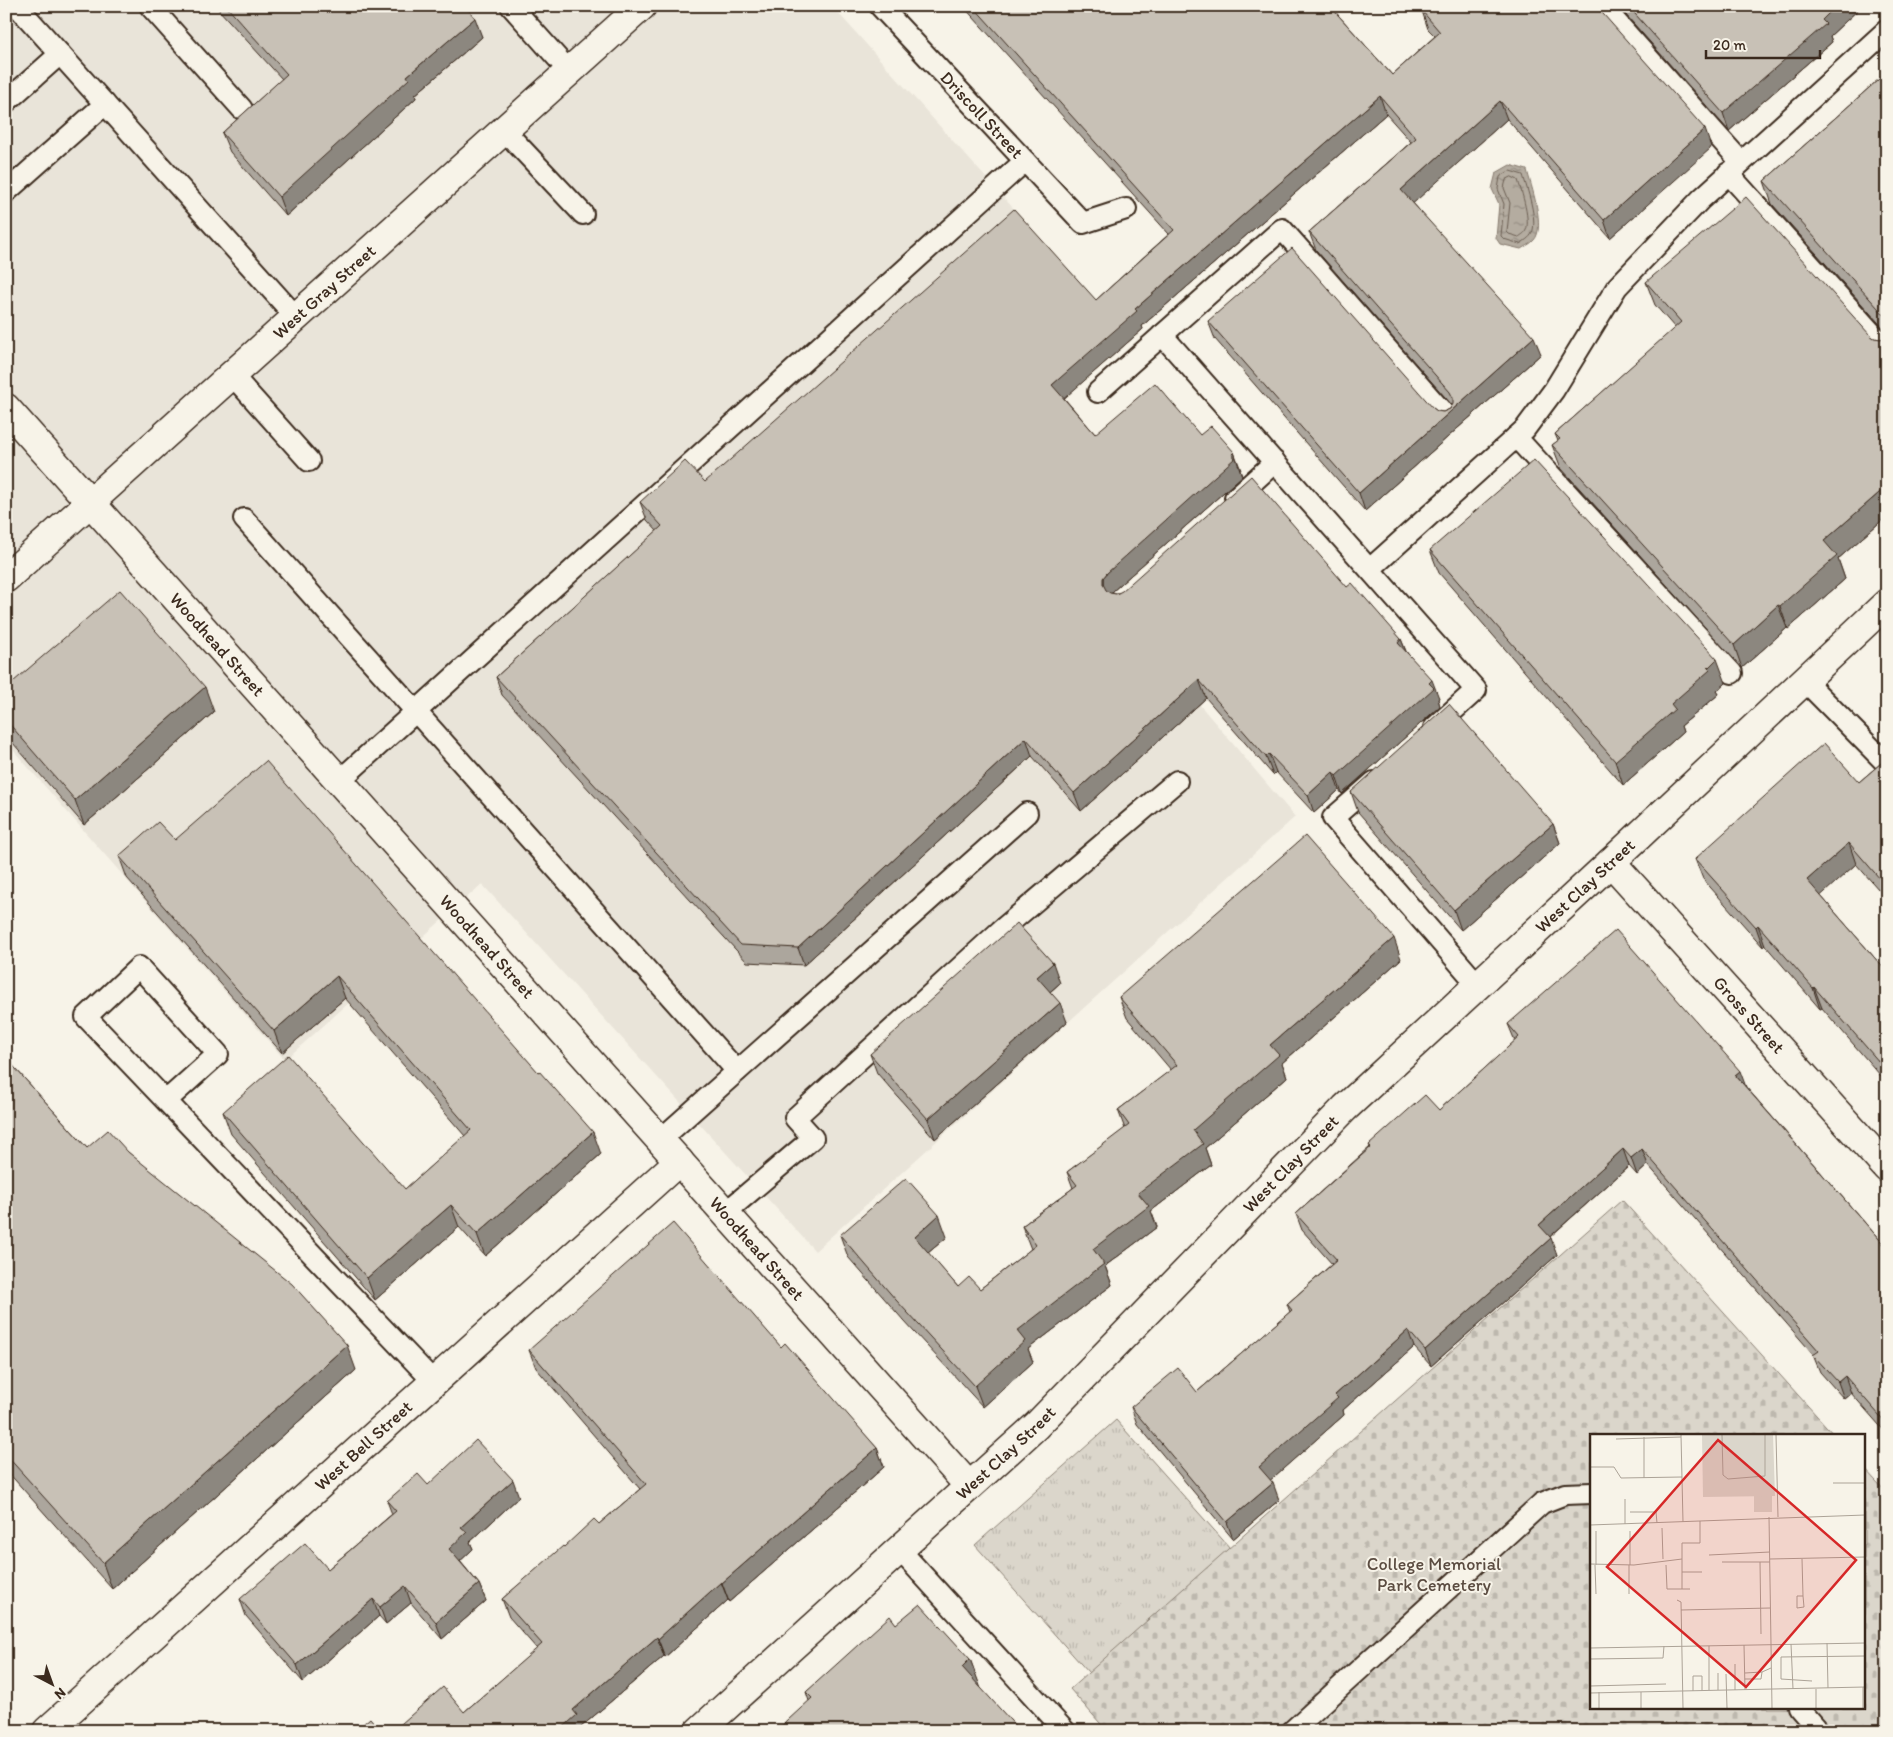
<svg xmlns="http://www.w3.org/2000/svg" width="1893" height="1737" font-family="Itim,sans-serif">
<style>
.built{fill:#e9e4d9}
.grass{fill:url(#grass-tufts);stroke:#8b8074}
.cemetery{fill:url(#cemetery-stones);stroke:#8b8074}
.water{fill:url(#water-ripples);stroke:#84786c}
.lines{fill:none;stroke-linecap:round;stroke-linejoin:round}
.shore{stroke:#6b5e52;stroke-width:1}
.service-casing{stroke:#3b2a1e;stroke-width:24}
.minor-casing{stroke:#3b2a1e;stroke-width:31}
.tertiary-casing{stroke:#3b2a1e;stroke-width:31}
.secondary-casing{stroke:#3b2a1e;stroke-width:31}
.service{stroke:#f7f3e8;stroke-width:20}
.minor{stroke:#f7f3e8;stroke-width:28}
.tertiary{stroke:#f7f3e8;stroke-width:28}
.secondary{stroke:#f7f3e8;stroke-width:28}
.wall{fill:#aca69d;stroke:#3b2a1e}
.shaded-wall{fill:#8c877f;stroke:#3b2a1e}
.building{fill:#c8c1b6;stroke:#3b2a1e}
.labels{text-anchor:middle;stroke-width:4;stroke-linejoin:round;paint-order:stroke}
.street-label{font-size:18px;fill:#3b2a1e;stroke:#f7f3e8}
.park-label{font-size:18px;fill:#5b4c41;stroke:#f7f3e8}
.inset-road{fill:none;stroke:#aca397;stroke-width:1}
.view{fill:#d62828;fill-opacity:0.15;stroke:#d62828;stroke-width:2.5}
.inset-edge{fill:none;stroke:#3b2a1e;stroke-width:2.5}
</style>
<defs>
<pattern id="grass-tufts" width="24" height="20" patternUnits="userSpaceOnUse" patternTransform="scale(1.25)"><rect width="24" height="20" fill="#dbd6cb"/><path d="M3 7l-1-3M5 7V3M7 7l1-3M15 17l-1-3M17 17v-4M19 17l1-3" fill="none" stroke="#bdb8ae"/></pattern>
<pattern id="cemetery-stones" width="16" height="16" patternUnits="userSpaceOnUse" patternTransform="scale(1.25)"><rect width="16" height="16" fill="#dbd6cb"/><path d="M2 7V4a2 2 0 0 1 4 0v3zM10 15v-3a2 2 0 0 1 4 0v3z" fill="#bdb8ae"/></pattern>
<pattern id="water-ripples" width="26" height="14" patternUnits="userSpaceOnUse" patternTransform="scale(1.25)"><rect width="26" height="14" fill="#b4aca0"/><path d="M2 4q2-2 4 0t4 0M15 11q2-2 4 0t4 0" fill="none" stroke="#948c82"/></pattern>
</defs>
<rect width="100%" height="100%" fill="#f7f3e8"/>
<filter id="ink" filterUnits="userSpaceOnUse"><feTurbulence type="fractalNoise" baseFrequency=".02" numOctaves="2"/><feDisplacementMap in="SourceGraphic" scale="10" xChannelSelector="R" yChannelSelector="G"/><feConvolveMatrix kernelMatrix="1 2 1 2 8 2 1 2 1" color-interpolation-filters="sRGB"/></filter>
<g filter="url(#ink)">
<path class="built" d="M 27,6 L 832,6 L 1099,304 L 896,493 L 1081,565 L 1295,817 L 815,1251 L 482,884 L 285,1060 L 6,742 L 6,26 Z"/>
<path class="grass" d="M 1116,1420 L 1230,1548 L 1089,1673 L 975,1545 Z"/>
<path class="cemetery" d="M 1622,1200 L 1835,1436 L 1592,1436 L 1592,1708 L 1864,1708 L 1864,1468 L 1887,1493 L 1887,1731 L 1107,1731 L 1070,1689 Z"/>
<path class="water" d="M 1510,165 L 1527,170 C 1531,186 1546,227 1534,240 C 1531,244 1525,246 1521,249 L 1500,244 L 1496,238 L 1499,204 L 1492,189 L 1496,173 Z"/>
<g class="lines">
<path class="shore" d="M 1510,171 L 1523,175 C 1527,189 1538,219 1532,233 C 1530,238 1524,241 1520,244 L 1504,239 L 1501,236 L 1504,204 L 1498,189 L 1500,177 Z
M 1512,177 L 1518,180 C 1521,190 1532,223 1525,232 C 1525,233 1520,236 1519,237 L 1509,234 L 1507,232 L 1510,203 L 1504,188 L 1506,180 Z"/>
<defs>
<g id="service">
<path d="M 17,6 L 296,317"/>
<path d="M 150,6 L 242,109"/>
<path d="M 511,6 L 569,71"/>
<path id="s1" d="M 880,6 L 1083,223 L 1126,209"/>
<path d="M 1602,6 L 1741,162"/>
<path d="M 6,102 L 60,54"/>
<path d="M 504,130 L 583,214"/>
<path d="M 1728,173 L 1887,350"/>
<path d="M 6,192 L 105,104"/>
<path d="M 1162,335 L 1476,690 L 1434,728"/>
<path d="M 232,375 L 309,461"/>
<path d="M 1098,392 L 1282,229 L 1448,418"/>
<path d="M 1516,437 L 1732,673"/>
<path d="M 1235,498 L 1275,462"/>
<path d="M 244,519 L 737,1071"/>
<path d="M 1370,569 L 1525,429 L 1554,390 L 1617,287 L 1701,199 L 1887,30"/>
<path d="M 1804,680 L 1884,761 L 1887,759"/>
<path d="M 339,781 L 1025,161"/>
<path d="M 1374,782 L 1333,818 L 1478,985"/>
<path d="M 166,1101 L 218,1054 L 139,967 L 86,1017 L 434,1382"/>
<path d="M 660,1140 L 1027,813"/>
<path d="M 725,1213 L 813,1138 L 795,1118 L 1000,931 L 1177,781"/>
<path d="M 899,1549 L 1065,1731"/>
<path d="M 1799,1708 L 1819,1731"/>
<path d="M 1292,1731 L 1542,1503 L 1565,1494 L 1592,1493"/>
</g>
<g id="minor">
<path id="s2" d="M 90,502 L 969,1486"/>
<path id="s3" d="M 1611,862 L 1887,1168"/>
<path id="s4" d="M 47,1731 L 679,1161"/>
<path id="s5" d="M 699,1731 L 1036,1426 L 1345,1108 L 1611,862 L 1887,603"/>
</g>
<path id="tertiary" d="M 6,408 L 90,502"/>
<g id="secondary">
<path id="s6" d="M 6,578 L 642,6"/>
</g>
</defs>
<use href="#service" class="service-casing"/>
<use href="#minor" class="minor-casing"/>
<use href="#tertiary" class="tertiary-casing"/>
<use href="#secondary" class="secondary-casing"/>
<use href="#service" class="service"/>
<use href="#minor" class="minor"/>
<use href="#tertiary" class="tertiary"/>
<use href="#secondary" class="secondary"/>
</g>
<path class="wall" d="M 217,6 L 465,6 L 482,37 L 415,95 L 416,98 L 286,216 L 230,152 L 222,133 L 282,79 L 218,9 Z
M 963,6 L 1330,6 L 1392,75 L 1435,36 L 1428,29 L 1422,11 L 1711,147 L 1610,238 L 1507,119 L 1413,203 L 1541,354 L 1365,511 L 1215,339 L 1208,321 L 1433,408 L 1437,411 L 1443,412 L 1450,409 L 1452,405 L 1316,250 L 1309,232 L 1411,142 L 1386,114 L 1142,326 L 1143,329 L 1064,398 L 1095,434 L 1200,435 L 1234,452 L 1241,470 L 1240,471 L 1242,476 L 1113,591 L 1112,593 L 1347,587 L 1401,639 L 1406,651 L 1439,698 L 1438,699 L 1440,706 L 1342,794 L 1339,790 L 1314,813 L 1276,772 L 1273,775 L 1206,698 L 1081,811 L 1032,756 L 804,965 L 747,962 L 502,695 L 496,677 L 657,531 L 647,520 L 640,502 L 705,482 L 1096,300 L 1169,234 Z
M 1618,6 L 1862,6 L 1830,36 L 1832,42 L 1729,131 Z
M 1887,72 L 1887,332 L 1772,204 L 1764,181 Z
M 1646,282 L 1870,335 L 1874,338 L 1881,339 L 1887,336 L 1887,516 L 1838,559 L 1845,579 L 1788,629 L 1787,628 L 1742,668 L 1561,468 L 1552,445 L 1558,441 L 1555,434 L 1675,328 L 1655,305 Z
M 1430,550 L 1726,683 L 1717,691 L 1719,694 L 1681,726 L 1683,732 L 1623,785 L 1439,573 Z
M 6,688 L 214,712 L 84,825 L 6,735 Z
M 1887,758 L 1887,899 L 1856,864 L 1820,895 L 1887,972 L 1887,1083 L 1822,1008 L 1820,1009 L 1765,945 L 1763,947 L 1703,879 L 1695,859 L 1859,782 Z
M 1351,792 L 1553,824 L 1560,843 L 1461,930 L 1358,812 Z
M 175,840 L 601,1154 L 485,1256 L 459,1227 L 375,1300 L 231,1134 L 223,1112 L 405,1189 L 465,1136 L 345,998 L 282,1053 L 127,878 L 119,856 Z
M 1401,959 L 1282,1063 L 1287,1077 L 1205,1148 L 1211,1165 L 1151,1211 L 1157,1227 L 1105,1266 L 1112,1285 L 1028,1349 L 1033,1362 L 983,1407 L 904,1321 L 848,1257 L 840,1235 L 947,1237 L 928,1253 L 958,1287 L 980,1289 L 1031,1249 L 1022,1226 L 1073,1188 L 1067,1172 L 1125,1129 L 1118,1110 L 1171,1070 L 1127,1018 L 1119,997 Z
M 1060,983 L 1050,992 L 1067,1022 L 935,1139 L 877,1073 L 870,1054 Z
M 1508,1024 L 1746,1087 L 1887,1248 L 1887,1434 L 1851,1393 L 1844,1399 L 1820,1372 L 1813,1355 L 1814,1355 L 1648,1165 L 1637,1175 L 1629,1166 L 1550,1237 L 1557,1255 L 1431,1366 L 1414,1347 L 1343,1410 L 1344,1415 L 1270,1480 L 1279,1500 L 1233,1539 L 1137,1424 L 1131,1407 L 1197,1392 L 1290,1312 L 1287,1304 L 1332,1264 L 1302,1230 L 1296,1214 L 1370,1147 L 1369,1145 L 1439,1110 L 1515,1041 Z
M 6,1058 L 87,1148 L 128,1152 L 356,1370 L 112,1589 L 6,1470 Z
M 781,1347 L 877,1448 L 884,1467 L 729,1602 L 728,1600 L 665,1657 L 664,1656 L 581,1727 L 464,1712 L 537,1649 L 509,1617 L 502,1599 L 564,1547 L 599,1524 L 640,1489 L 536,1368 L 529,1350 Z
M 428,1485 L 519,1497 L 470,1542 L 473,1549 L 460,1561 L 479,1584 L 486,1601 L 442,1639 L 411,1603 L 386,1624 L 379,1616 L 303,1682 L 246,1616 L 240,1599 L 328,1569 L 392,1514 L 387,1501 Z
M 896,1624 L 970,1659 L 980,1687 L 809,1701 L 806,1692 Z"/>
<path class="shaded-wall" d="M 1836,6 L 1862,6 L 1830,36 L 1832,42 L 1729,131 L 1723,113 Z
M 475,18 L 482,37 L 415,95 L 416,98 L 286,216 L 279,197 L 407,76 Z
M 1380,96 L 1386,114 L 1142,326 L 1143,329 L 1059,403 L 1052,385 L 1135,309 Z
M 1500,101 L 1507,119 L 1408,208 L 1401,190 Z
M 1705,129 L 1711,147 L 1710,149 L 1610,238 L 1604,220 Z
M 1534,337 L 1541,354 L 1365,511 L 1359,493 Z
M 1234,452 L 1242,476 L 1113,591 L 1110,596 L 1109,602 L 1103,584 L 1103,578 L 1107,573 Z
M 1887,486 L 1887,516 L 1838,559 L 1845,579 L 1788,629 L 1780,606 L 1824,541 Z
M 1778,605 L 1787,628 L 1742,668 L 1734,645 Z
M 1401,639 L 1408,657 L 1398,643 Z
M 1717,659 L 1726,683 L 1717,691 L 1719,694 L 1681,726 L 1683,732 L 1623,785 L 1615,761 L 1671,704 Z
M 1199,680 L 1206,698 L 1081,811 L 1074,793 Z
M 1432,680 L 1439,698 L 1438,699 L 1440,706 L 1342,794 L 1336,776 Z
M 205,687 L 214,712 L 84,825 L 75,800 Z
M 1026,738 L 1032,756 L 804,965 L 798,948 Z
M 1269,754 L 1276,772 L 1273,775 L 1266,757 Z
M 1333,772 L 1339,790 L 1314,813 L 1308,795 Z
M 1553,824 L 1560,843 L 1461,930 L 1454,910 Z
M 1849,843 L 1856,864 L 1815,901 L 1807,880 Z
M 1758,925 L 1765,945 L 1763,947 L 1756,927 Z
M 1394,938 L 1401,959 L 1282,1063 L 1287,1077 L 1205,1148 L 1211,1165 L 1151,1211 L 1157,1227 L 1105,1266 L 1112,1285 L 1028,1349 L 1033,1362 L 983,1407 L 975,1386 L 1017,1331 L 1093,1249 L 1138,1193 L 1193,1130 L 1270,1045 Z
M 1053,963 L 1060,983 L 1044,997 L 1037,977 Z
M 337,976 L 345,998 L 282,1053 L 274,1031 Z
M 1814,987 L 1822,1008 L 1820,1009 L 1813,988 Z
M 1060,1003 L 1067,1022 L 935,1139 L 928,1119 Z
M 1740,1071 L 1746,1087 L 1735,1075 Z
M 593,1132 L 601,1154 L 485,1256 L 477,1234 Z
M 1623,1149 L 1629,1166 L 1545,1241 L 1539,1225 Z
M 1642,1149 L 1648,1165 L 1637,1175 L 1631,1158 Z
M 451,1205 L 459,1227 L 375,1300 L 367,1278 Z
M 939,1215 L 947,1237 L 922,1258 L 915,1237 Z
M 1551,1238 L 1557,1255 L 1431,1366 L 1425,1350 Z
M 1408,1330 L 1414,1347 L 1343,1410 L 1344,1415 L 1266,1484 L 1259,1467 L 1335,1395 Z
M 347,1345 L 356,1370 L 112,1589 L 103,1563 Z
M 1845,1376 L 1851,1393 L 1844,1399 L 1838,1382 Z
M 877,1448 L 884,1467 L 729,1602 L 722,1583 Z
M 513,1480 L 519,1497 L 470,1542 L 473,1549 L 455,1566 L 449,1549 L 461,1527 Z
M 1273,1483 L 1279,1500 L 1233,1539 L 1227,1522 Z
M 721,1582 L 728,1600 L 665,1657 L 658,1639 Z
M 479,1584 L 486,1601 L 442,1639 L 436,1622 Z
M 405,1586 L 411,1603 L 386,1624 L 380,1607 Z
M 373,1599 L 379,1616 L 303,1682 L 297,1665 Z
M 657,1637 L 664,1656 L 581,1727 L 582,1731 L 559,1731 L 573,1710 Z
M 970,1659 L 983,1694 L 962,1667 Z"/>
<path class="building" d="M 226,6 L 465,6 L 475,18 L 407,76 L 409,79 L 279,197 L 222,133 L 287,74 Z
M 973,6 L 1330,6 L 1392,75 L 1440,32 L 1422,11 L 1427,6 L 1596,6 L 1705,129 L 1604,220 L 1500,101 L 1401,190 L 1534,337 L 1359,493 L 1208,321 L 1292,248 L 1433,408 L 1437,411 L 1443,412 L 1450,409 L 1453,404 L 1453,398 L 1450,392 L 1309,232 L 1416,138 L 1380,96 L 1135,309 L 1137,311 L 1052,385 L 1095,434 L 1155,383 L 1200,435 L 1211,426 L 1234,452 L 1232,454 L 1235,458 L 1107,573 L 1103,578 L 1103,584 L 1106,590 L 1110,593 L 1116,594 L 1122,591 L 1251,476 L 1347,587 L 1352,583 L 1401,639 L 1398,643 L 1432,680 L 1429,683 L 1434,688 L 1336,776 L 1333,772 L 1308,795 L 1269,754 L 1266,757 L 1199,680 L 1074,793 L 1026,738 L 798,948 L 741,945 L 496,677 L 662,526 L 640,502 L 685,461 L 705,482 L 1014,209 L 1096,300 L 1174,230 Z
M 1628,6 L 1836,6 L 1822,20 L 1826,24 L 1723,113 Z
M 1887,72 L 1887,318 L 1764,181 Z
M 1746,197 L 1870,335 L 1874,338 L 1881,339 L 1887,336 L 1887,486 L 1824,541 L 1837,556 L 1780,606 L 1778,605 L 1734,645 L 1552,445 L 1560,439 L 1555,434 L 1681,322 L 1646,282 Z
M 1534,460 L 1717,659 L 1708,668 L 1710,670 L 1671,704 L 1675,709 L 1615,761 L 1430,550 Z
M 120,590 L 205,687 L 75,800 L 6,720 L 6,688 Z
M 1449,704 L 1553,824 L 1454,910 L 1351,792 Z
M 1824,743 L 1859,782 L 1887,758 L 1887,887 L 1849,843 L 1807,880 L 1887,972 L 1887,1071 L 1814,987 L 1813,988 L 1758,925 L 1756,927 L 1695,859 Z
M 266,761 L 538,1072 L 539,1071 L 593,1132 L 477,1234 L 451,1205 L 367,1278 L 223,1112 L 288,1055 L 405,1189 L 471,1130 L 337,976 L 274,1031 L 119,856 L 158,822 L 175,840 Z
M 1305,836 L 1394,938 L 1270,1045 L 1279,1055 L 1193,1130 L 1203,1144 L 1138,1193 L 1149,1206 L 1093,1249 L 1104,1264 L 1017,1331 L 1025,1341 L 975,1386 L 896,1300 L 840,1235 L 906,1178 L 939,1215 L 915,1237 L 958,1287 L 969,1277 L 980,1289 L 1036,1245 L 1022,1226 L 1077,1185 L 1067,1172 L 1129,1125 L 1118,1110 L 1177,1065 L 1119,997 Z
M 1017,923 L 1053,963 L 1037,977 L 1060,1003 L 928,1119 L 870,1054 Z
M 1616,930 L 1740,1071 L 1735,1075 L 1887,1248 L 1887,1424 L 1845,1376 L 1838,1382 L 1813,1355 L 1819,1351 L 1642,1149 L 1631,1158 L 1623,1149 L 1539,1225 L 1551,1238 L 1425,1350 L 1408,1330 L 1335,1395 L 1338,1398 L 1259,1467 L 1273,1483 L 1227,1522 L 1131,1407 L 1178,1368 L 1197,1392 L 1292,1310 L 1287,1304 L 1337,1260 L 1296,1214 L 1371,1147 L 1369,1145 L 1425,1095 L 1439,1110 L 1519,1037 L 1508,1024 Z
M 6,1058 L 87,1148 L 108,1130 L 128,1152 L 292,1284 L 347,1345 L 103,1563 L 6,1455 Z
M 673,1223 L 781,1347 L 785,1343 L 877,1448 L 722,1583 L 721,1582 L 658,1639 L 657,1637 L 573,1710 L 577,1715 L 559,1731 L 393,1731 L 443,1687 L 464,1712 L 542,1644 L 502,1599 L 563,1546 L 564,1547 L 594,1519 L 599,1524 L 646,1484 L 529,1350 Z
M 476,1440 L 513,1480 L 461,1527 L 467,1532 L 449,1549 L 479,1584 L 436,1622 L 405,1586 L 380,1607 L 373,1599 L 297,1665 L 240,1599 L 305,1543 L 328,1569 L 396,1511 L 387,1501 L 418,1474 L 428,1485 Z
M 920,1604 L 970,1659 L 962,1667 L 1020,1731 L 776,1731 L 812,1698 L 806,1692 L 890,1616 L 896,1624 Z
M 370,1718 L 381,1731 L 355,1731 Z
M 103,1728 L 105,1731 L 99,1731 Z"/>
</g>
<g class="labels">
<g class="street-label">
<text dy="6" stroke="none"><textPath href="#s1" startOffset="149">Driscoll Street</textPath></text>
<text dy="6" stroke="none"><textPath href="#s6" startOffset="428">West Gray Street</textPath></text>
<text dy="6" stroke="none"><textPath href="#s2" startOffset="191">Woodhead Street</textPath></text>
<text dy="6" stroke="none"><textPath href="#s5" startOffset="1225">West Clay Street</textPath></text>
<text dy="6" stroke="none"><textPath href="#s2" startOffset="596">Woodhead Street</textPath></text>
<text dy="6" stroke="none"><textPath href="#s3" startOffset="206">Gross Street</textPath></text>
<text dy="6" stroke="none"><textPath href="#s5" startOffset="820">West Clay Street</textPath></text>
<text dy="6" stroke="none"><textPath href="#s2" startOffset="1001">Woodhead Street</textPath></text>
<text dy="6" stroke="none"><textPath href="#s4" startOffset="426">West Bell Street</textPath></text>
<text dy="6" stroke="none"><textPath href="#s5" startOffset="414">West Clay Street</textPath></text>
</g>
<g class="park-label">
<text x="1434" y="1570">College Memorial<tspan x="1434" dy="21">Park Cemetery</tspan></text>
</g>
</g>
<g transform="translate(1590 1434)">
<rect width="275" height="275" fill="#f7f3e8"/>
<path d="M 164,62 L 182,62 L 182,78 L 164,78 Z" fill="#dbd6cb"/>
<path d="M 112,1 L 183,1 L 185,62 L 113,63 Z" fill="#dbd6cb"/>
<path class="inset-road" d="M 91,1 L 93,88M 132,1 L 133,41 L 138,45 L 175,42 L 175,1M 186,1 L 188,83M 54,3 L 54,44M 26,5 L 91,3M 0,33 L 24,33 L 31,44 L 92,43M 243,49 L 275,49M 35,65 L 35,90M 40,78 L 66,78 L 67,89M 179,83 L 182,274M 0,91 L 275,81M 72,94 L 73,125M 6,97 L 6,131M 40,97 L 40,131M 119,121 L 180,118M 180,125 L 275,123M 212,125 L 213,162 L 214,173 L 207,174 L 207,162 L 213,162M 132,128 L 180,128M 170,128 L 171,200M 0,130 L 44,131 L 92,125M 5,131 L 6,160M 39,131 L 39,160M 76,131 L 77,155 L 100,155M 92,138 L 112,138M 92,155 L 92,109 L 110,109 L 110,87M 87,166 L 91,168 L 93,274M 91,176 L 180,174M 237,209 L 238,254M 201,210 L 203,255M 154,211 L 155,256M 119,212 L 119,256M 0,214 L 275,209M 0,225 L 73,224 L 74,212M 145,230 L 145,256M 128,239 L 128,256M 155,239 L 172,238 L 181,234M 136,240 L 137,274M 155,245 L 171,245 L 172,238M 222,247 L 191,245 L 191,223 L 275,222M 0,252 L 76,250M 273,253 L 273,274M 226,255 L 226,274M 103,257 L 103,242 L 112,242 L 112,257M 9,258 L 9,274M 51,258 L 51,274M 0,259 L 275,253"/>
<path class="view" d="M 128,6 L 266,126 L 156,253 L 17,133 Z"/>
<rect width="275" height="275" class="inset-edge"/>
</g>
<rect width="1893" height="1737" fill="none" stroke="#f7f3e8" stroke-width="25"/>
<rect x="12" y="12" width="1868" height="1712" fill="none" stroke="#3b2a1e" stroke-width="2" filter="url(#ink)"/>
<g transform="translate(52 1684) rotate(139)" stroke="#f7f3e8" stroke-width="4" paint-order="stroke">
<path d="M0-4L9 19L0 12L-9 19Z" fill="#3b2a1e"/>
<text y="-8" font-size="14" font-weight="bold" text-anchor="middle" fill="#3b2a1e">N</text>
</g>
<path d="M1706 50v8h114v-8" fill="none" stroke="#3b2a1e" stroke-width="2.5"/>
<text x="1713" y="50" font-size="15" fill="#3b2a1e" stroke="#f7f3e8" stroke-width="4" paint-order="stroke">20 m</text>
</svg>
